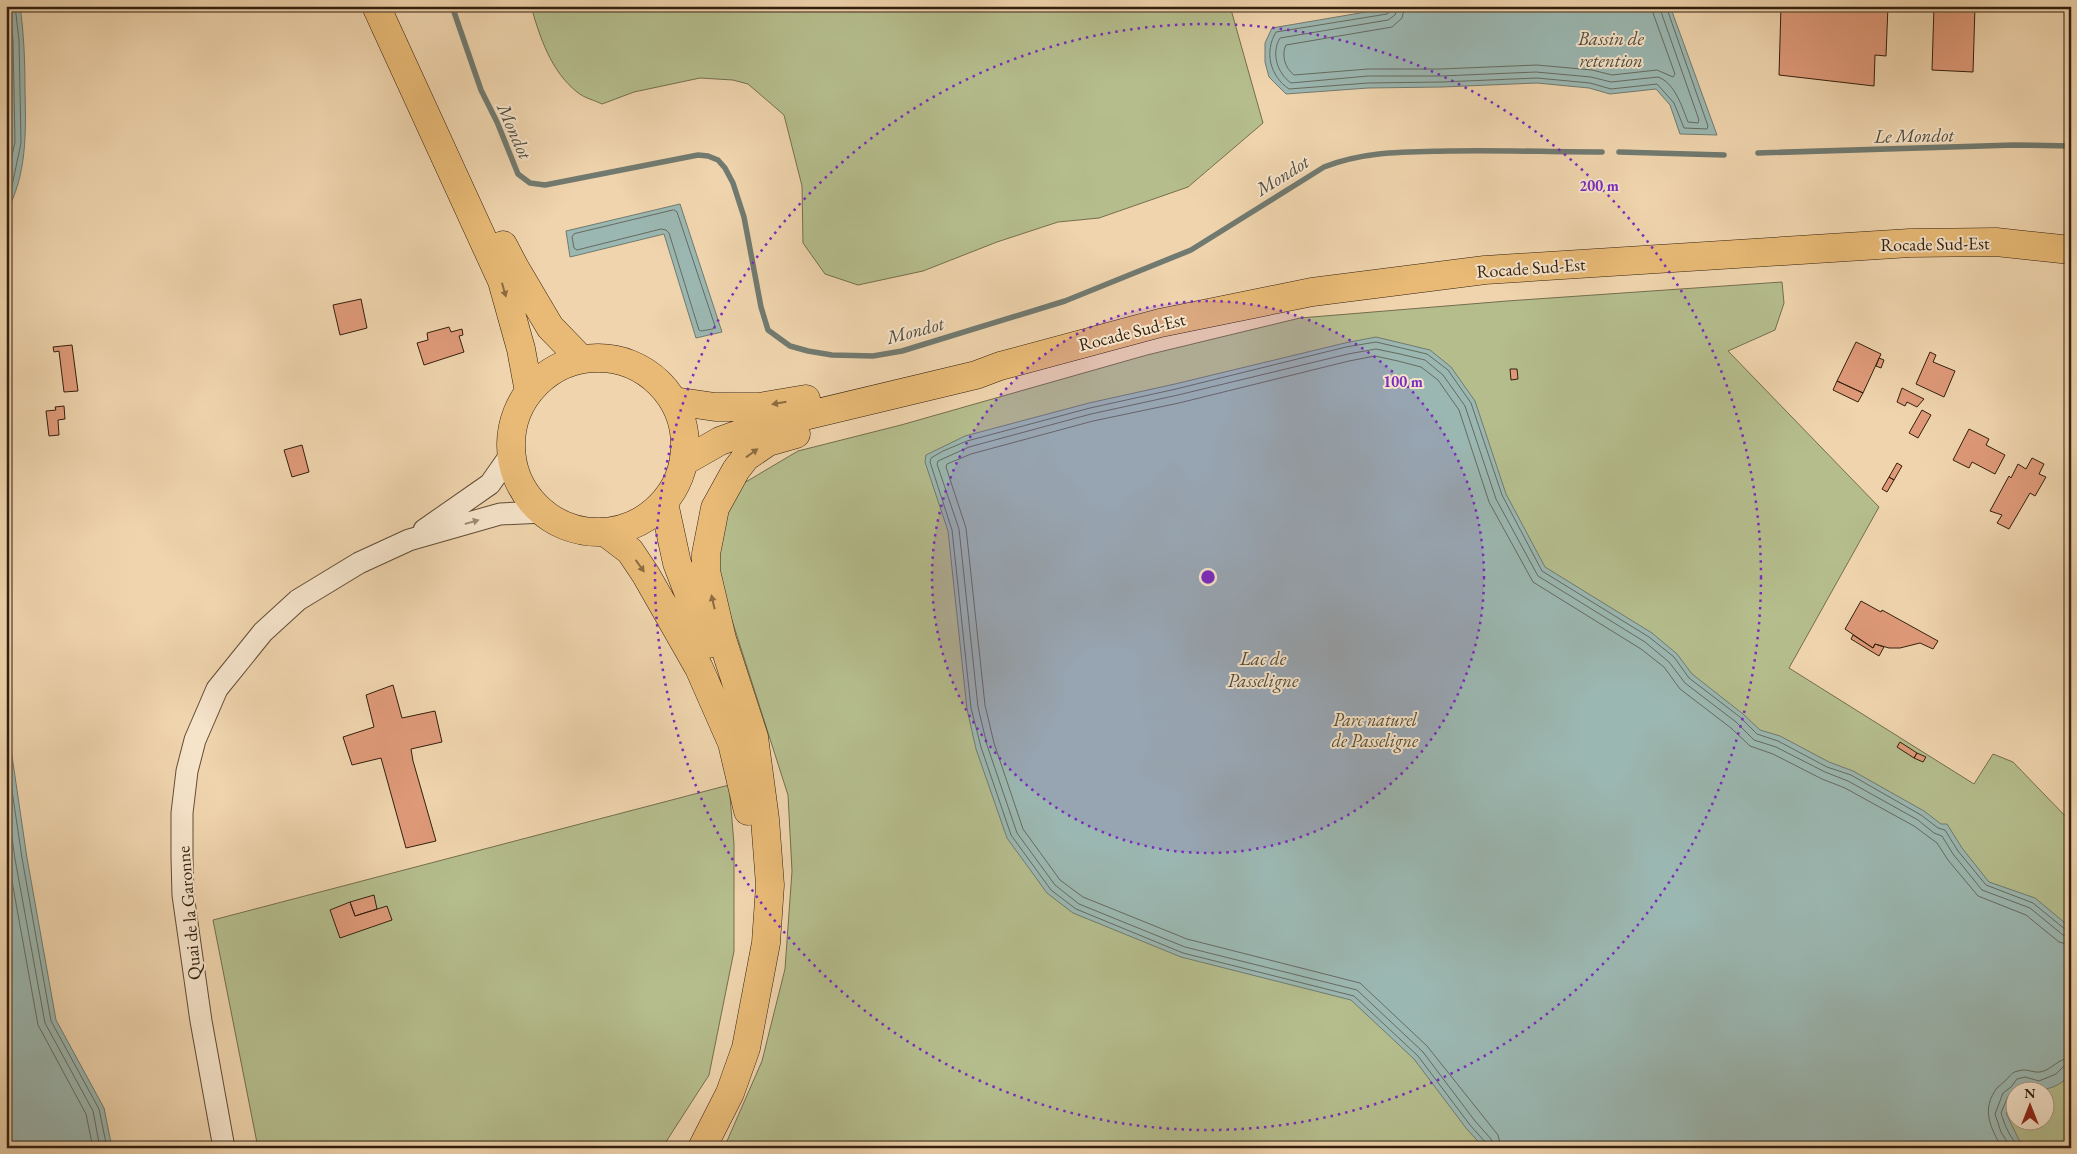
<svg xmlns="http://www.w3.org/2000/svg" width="2077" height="1154" font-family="'EB Garamond',serif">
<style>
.green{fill:#b5bd8d;stroke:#746e4e;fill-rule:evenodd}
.water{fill:#9bb7b1;stroke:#717a70}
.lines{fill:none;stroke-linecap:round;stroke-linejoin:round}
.shore{stroke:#666b60;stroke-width:1}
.stream{stroke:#717a70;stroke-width:5.5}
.building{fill:#df9a79;stroke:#321f0e}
.tertiary-casing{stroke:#614c36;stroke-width:23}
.primary-casing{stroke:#321f0e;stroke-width:29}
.tertiary{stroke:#f5e3ca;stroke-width:21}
.primary{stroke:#e8ba76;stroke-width:28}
.oneway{fill:#8d6c42}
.oneway2{fill:#9d8b75}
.ring{fill:none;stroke:#7b2cbf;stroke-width:2.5;stroke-dasharray:2.5 5}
.labels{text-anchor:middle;stroke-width:4;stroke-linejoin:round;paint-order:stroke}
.street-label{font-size:18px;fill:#321f0e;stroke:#f5e3ca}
.park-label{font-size:18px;font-style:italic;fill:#594e34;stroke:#f5e3ca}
.water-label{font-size:19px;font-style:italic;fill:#524d3f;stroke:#f5e3ca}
.centre{fill:#7b2cbf;stroke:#f5e3ca;stroke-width:2.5}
.ring-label{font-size:15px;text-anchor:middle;font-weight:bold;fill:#7b2cbf;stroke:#f5e3ca;stroke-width:4;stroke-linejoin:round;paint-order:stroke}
</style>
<rect width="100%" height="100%" fill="#efd4ad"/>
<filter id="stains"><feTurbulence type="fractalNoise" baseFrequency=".004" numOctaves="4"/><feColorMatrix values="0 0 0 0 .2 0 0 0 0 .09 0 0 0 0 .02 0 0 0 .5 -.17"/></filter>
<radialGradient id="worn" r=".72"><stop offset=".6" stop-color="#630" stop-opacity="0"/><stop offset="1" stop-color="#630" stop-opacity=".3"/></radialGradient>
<path class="green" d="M 531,6 L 1230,6 L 1263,123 L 1188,187 L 1099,218 L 1058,222 L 997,242 L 923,271 L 858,285 L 825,274 L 803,243 L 802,186 L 784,115 L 748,84 L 733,80 L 700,78 L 634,92 L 602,104 C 594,100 584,98 577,92 C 551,71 540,38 531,6 Z
M 1782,282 L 1784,303 L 1775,330 L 1728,351 L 1879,507 L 1789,668 L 1974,784 L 1993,754 L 2013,762 L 2071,822 L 2071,1148 L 724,1148 L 762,1061 L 785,969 L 792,871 L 788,795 L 721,586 L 716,531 L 744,483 L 798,451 L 901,425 L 1147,355 L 1300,318 L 1507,301 ZM 2014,1092 L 2044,1092 L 2044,1122 L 2014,1122 Z
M 729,785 L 734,844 L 734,951 L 709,1075 L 662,1148 L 258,1148 L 213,920 Z"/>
<path class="water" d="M 6,6 L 20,6 C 24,34 25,62 25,90 C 26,133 27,175 6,213 Z
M 1401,6 L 1670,6 L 1717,135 L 1680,134 L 1670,105 L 1656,89 L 1610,94 L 1589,88 L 1537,83 L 1442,87 L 1368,88 L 1286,94 L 1269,77 L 1265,62 L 1265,43 L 1272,28 Z
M 680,204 L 722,332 L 696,338 L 664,234 L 570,257 L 566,231 Z
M 1376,337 L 1430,350 L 1451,367 L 1475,401 L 1506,494 L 1545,567 L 1652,633 L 1677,654 L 1692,674 L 1743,714 L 1760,730 L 1780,736 L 1829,762 L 1853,771 L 1924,811 L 1941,824 L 1947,824 L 1962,848 L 1989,882 L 2035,898 L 2071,928 L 2071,1074 C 2057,1089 2043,1092 2024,1088 L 2020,1091 L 2014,1092 L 2014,1097 L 2006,1113 L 2019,1140 L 2028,1148 L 1484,1148 L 1466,1128 L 1414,1059 L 1351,1000 L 1181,957 L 1073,913 L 1047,893 L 1007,838 L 976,749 L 967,709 L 948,531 L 925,462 L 926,455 L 965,436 L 1089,403 L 1175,384 L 1345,343 Z
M 6,715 L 27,858 L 56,1020 L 104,1108 L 112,1148 L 6,1148 Z"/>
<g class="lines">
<path class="shore" d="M 1392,6 L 1391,11 L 1387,14 L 1276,32 C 1264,52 1270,76 1289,89 L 1368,83 L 1442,82 L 1537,78 L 1590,83 L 1611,89 L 1657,84 L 1674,103 L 1684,128 L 1707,129 L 1708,126 L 1666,6
M 1398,6 L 1395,15 L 1388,20 L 1280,38 C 1271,53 1277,73 1291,83 L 1368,76 L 1441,76 L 1536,72 L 1591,77 L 1611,82 L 1658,77 C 1675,83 1682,107 1688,122 L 1698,123 L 1699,120 L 1659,6
M 1405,6 L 1402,18 L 1392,27 L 1286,45 C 1281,55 1285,68 1294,75 L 1368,69 L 1441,69 L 1537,65 L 1592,70 L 1612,75 L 1657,70 L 1673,77 L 1675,74 L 1653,13 L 1652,6
M 6,85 L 6,146
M 6,183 L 15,142 L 13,40 L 9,6
M 6,203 L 10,195 L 21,143 L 19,40 L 15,6
M 674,210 L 677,212 L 715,326 L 713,329 L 701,331 L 699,330 L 669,233 L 666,230 L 661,229 L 577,250 L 574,248 L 572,237 L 574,234 Z
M 6,750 L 22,858 L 51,1021 L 99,1109 L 107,1148
M 6,795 L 15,859 L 45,1023 L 93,1111 L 100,1148
M 6,848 L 38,1025 L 86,1114 L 93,1148
M 2014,1094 L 2008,1096 L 2001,1113 C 2005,1126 2010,1139 2021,1148
M 1487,1148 L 1486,1143 L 1470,1125 L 1418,1056 L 1354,996 L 1183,953 L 1076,909 L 1051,890 L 1011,835 L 981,747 L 971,708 L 952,530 L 930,462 L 931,458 L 943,451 L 967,441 L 1090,408 L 1176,389 L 1346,347 L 1376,342 L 1427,354 L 1448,370 L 1471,403 L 1502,495 L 1542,571 L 1649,637 L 1674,657 L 1689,678 L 1740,717 L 1757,734 L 1778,741 L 1827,767 L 1851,775 L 1921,815 L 1938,828 L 1945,830 L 1958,851 L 1986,885 L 2033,903 L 2066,930 L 2071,931
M 1494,1148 L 1491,1139 L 1475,1121 L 1423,1052 L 1357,990 L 1185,947 L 1079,904 L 1055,885 L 1017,833 L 987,745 L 978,707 L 959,529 L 937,464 L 938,461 L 969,447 L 1091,414 L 1178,395 L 1348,354 L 1376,349 L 1400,354 L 1425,360 L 1443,375 L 1465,406 L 1496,499 L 1538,576 L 1645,642 L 1669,662 L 1685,683 L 1736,722 L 1754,740 L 1776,747 L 1825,772 L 1848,781 L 1918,820 L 1934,833 L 1942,836 L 1953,854 L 1982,890 L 2030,908 L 2063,935 L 2071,937
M 1501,1148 L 1498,1135 L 1427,1046 L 1360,983 L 1187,939 L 1083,897 L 1060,880 L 1023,829 L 994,743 L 985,705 L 966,528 L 946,467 L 947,464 L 971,454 L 1093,421 L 1179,403 L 1349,361 L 1375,356 L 1398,361 L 1421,367 L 1438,380 L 1459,410 L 1489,502 L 1533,582 L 1641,649 L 1664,667 L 1680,689 L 1731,728 L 1750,746 L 1773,754 L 1822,779 L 1845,788 L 1914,826 L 1937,843 L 1948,860 L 1978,896 L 2026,915 L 2059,942 L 2071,945
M 2002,1148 C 1990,1127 1981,1109 1997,1088 C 2000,1085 2003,1083 2006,1080 C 2010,1076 2012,1072 2018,1071 C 2026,1068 2033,1073 2040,1072 C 2052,1070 2058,1058 2071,1058
M 2011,1148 L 2001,1132 L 1995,1114 L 2003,1093 L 2011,1087 L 2017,1079 L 2025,1077 L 2039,1081 L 2056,1074 L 2064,1066 L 2071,1065"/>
<path class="stream" d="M 452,6 L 481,90 L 497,122 L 518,174 L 530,183 L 545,185 L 698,155 L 708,156 L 718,160 L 725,168 L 733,183 L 744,217 L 761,307 L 768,330 L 790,346 L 808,351 L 832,355 L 873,356 L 902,351 L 1065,301 L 1191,250 L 1324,167 C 1365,151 1404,152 1448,151 C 1499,150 1551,152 1602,152
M 1619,152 L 1724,155
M 1758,153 L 2014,145 L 2071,146"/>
</g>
<path class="building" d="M 1781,6 L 1888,6 L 1886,56 L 1875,55 L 1874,86 L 1779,75 Z
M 1934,6 L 1975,6 L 1973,72 L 1932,70 Z
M 361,299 L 367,328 L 340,335 L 333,305 Z
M 449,327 L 451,332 L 462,329 L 463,335 L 459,336 L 464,352 L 424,365 L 417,343 L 428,340 L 427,333 Z
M 1856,342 L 1881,354 L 1863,393 L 1837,381 Z
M 72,345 L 78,391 L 64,392 L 59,351 L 54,352 L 53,347 Z
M 1930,352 L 1936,355 L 1933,362 L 1955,371 L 1944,397 L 1916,384 Z
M 1879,358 L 1884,360 L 1881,368 L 1876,366 Z
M 1510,369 L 1517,369 L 1518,379 L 1511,380 Z
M 1837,381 L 1863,393 L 1858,402 L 1833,390 Z
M 1902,388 L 1924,399 L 1917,407 L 1907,402 L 1905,406 L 1897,402 Z
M 64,406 L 65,419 L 58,420 L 59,435 L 49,436 L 46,411 L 56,410 L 55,407 Z
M 1922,410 L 1931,415 L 1918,438 L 1909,433 Z
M 1969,429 L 1989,439 L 1986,445 L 2005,455 L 1995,474 L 1972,462 L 1969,468 L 1953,460 Z
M 302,445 L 309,472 L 292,477 L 284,450 Z
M 2032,458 L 2044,464 L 2039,474 L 2046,477 L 2035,496 L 2030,493 L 2009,529 L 1997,523 L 2002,515 L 1990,511 L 2009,476 L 2011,478 L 2018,464 L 2026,469 Z
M 1897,463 L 1902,466 L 1894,480 L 1889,477 Z
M 1889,477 L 1894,480 L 1887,492 L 1882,489 Z
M 1861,601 L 1881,612 L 1882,610 L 1938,641 L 1933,649 L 1920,643 L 1900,648 L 1889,648 L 1875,644 L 1873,648 L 1845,629 Z
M 1853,635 L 1873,648 L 1875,644 L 1884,647 L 1879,656 L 1851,639 Z
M 393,685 L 402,718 L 435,711 L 442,742 L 411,749 L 413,761 L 436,841 L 406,848 L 381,758 L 352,765 L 343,737 L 374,727 L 366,695 Z
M 1900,742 L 1917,753 L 1914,758 L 1897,747 Z
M 1917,753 L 1926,757 L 1923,762 L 1914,758 Z
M 374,895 L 377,909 L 355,916 L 350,902 Z
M 350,902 L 355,916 L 387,906 L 392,920 L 340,938 L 330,910 Z"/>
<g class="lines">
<defs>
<path id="tertiary" d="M 424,530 L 490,484 L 511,454
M 224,1148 L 201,1021 L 183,895 L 182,858 L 182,813 L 187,771 L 195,740 L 217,689 L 263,632 L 298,600 L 359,563 L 409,540 L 500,514 L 543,512"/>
<path id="primary" d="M 376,6 L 502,281 L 521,349 L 529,392
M 503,245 L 514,266 L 550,327 L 581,359
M511 445a87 87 0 1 1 174 0a87 87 0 1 1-174 0Z
M 674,401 L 715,407 L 759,407 L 806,399
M 685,461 L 720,441 L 759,427 L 976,375 L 1000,366 L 1160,323 L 1312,292 L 1485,270 L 1910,243 L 1996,242 L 2071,250
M 664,503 L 677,563 L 708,644
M 605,532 L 630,551 L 646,575 L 699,668 L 732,743 L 748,811
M 702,1148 L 730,1093 L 746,1048 L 766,943 L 770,885 L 765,819 L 754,737 L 722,639 L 706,571 L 706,554 L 715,508 L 736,470 L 746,457 L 768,442 L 796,434"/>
</defs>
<use href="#tertiary" class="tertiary-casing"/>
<use href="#primary" class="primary-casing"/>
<use href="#tertiary" class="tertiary"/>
<use href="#primary" class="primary"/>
</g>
<defs><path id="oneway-solid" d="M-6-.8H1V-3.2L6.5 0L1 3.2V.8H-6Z" transform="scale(1.25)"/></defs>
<g class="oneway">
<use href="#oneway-solid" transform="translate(504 290) rotate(74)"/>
<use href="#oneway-solid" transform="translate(779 403) rotate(170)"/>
<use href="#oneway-solid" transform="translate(752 453) rotate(-36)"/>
<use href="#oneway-solid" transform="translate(640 566) rotate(55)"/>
<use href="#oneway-solid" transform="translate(713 602) rotate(-103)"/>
</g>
<use class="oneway2" href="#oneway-solid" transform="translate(472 522) rotate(-16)"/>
<circle cx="1208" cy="577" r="276" fill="#7b2cbf" fill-opacity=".12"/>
<g class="ring">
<circle cx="1208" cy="577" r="276"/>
<circle cx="1208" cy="577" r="553"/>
</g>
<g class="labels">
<g class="street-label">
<text transform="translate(1935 244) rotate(-1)" y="6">Rocade Sud-Est</text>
<text transform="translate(1531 268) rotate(-4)" y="6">Rocade Sud-Est</text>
<text transform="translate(1132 332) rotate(-14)" y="6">Rocade Sud-Est</text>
<text transform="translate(189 913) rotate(-95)" y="6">Quai de la Garonne</text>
</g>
<g class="park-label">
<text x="1375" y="726">Parc naturel<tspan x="1375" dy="21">de Passeligne</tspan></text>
</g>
<g class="water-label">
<text x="1611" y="45">Bassin de<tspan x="1611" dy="22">retention</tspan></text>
<text transform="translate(515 131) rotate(66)" y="7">Mondot</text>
<text transform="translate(1914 135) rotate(-1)" y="7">Le Mondot</text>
<text transform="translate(1282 175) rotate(-32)" y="7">Mondot</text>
<text transform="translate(915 330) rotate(-15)" y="7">Mondot</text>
<text x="1263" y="665">Lac de<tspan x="1263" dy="22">Passeligne</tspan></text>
</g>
</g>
<circle cx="1208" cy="577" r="8" class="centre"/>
<g class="ring-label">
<text x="1599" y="191">200 m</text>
<text x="1403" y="387">100 m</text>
</g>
<rect width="2077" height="1154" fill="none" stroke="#efd4ad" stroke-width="25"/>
<rect x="8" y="8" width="2062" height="1139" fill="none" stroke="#321f0e" stroke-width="2.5"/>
<rect x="12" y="12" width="2052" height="1129" fill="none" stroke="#321f0e"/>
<g transform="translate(2030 1106)"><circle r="24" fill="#f5e3ca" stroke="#a7957f"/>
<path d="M0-4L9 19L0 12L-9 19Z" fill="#8f2418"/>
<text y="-8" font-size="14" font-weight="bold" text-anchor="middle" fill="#321f0e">N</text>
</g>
<rect width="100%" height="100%" filter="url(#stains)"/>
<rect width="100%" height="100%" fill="url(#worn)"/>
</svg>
